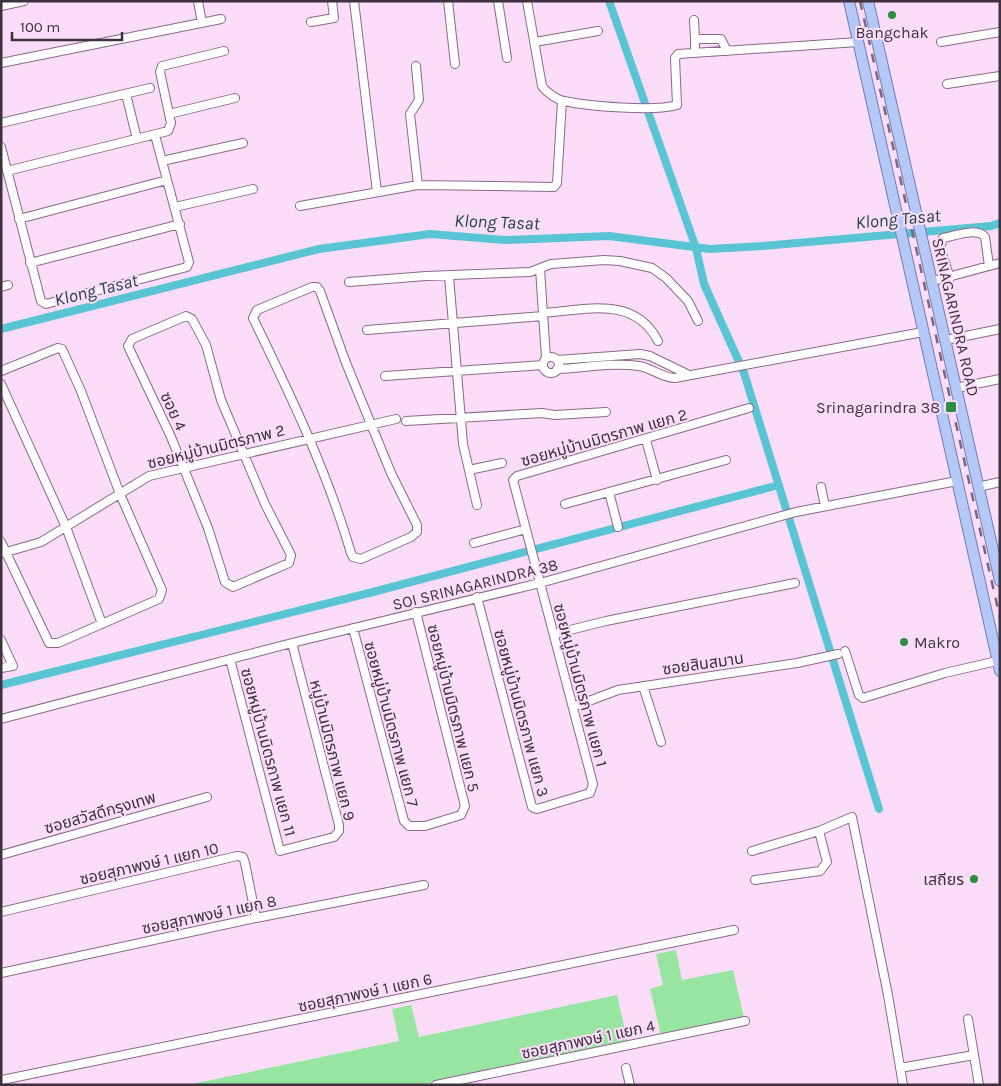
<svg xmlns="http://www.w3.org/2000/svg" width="1001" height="1086" font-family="Karla,'Noto Sans Thai',sans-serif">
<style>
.green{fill:#97e5a1}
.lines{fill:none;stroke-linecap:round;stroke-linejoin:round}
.canal{stroke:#59c4d3;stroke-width:8}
.minor-casing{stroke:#8a6989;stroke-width:10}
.major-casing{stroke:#6e7cb4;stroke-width:12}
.minor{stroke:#fff;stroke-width:8}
.major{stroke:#b6c8f8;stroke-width:10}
.rail{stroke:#7b677a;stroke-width:2.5;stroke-dasharray:9 9;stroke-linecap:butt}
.poi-dot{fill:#2c8e42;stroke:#fbddfa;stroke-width:2}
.labels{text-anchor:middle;stroke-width:4;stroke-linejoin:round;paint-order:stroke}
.poi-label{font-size:16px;fill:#40313f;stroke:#fbddfa;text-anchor:end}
.street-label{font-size:16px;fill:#40313f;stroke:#fbddfa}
.water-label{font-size:18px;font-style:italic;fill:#234449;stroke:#fbddfa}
</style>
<rect width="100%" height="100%" fill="#fbddfa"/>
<path class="green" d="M 676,950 L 682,980 L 733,970 L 744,1018 L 661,1035 L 650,989 L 663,985 L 656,954 Z
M 617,995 L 628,1043 L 422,1085 L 187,1085 L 399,1041 L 392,1009 L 411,1005 L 419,1037 Z"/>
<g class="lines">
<path class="canal" d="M 609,1 L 696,248 L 704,284 L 744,373 L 879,809
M 1,329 L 319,249 L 430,234 L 505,240 L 609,236 L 710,249 L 763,246 L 991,226 L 1000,223
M 1,685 L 373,592 L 779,485"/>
<defs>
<path id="minor" d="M 198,1 L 202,23
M 354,1 L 377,192
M 448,1 L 455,64
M 498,1 L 507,58
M 527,1 L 542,86 C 545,91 557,100 564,101 C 587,106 655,112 677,105 L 675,58 L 678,54 L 858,42
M 1,6 L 24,1
M 694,20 L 695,39
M 311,22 L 334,18 L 332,1
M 535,42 L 598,31
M 941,42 L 1000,32
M 695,53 L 695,39 L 721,39 L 727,51
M 1,63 L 221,19
M 416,66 L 419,100 L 410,114 L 418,185
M 947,84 L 1000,76
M 126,94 L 136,135
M 169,114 L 235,98
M 1,123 L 150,88
M 1,147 L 41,301 L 46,304 L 187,267 L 189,262 L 155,135
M 162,161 L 243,143
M 7,171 L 168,131 L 171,123 L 160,72 L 162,66 L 224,51
M 300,206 L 418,185 L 554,187 L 557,183 L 562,101
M 175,207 L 253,189
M 19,219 L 167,180
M 30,263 L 180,224
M 540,269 L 546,358
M 449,276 L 463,444 L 477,505
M 950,278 L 940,248 L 943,238 C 954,236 977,227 985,237 L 989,266
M 933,281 L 1000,263
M 349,282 L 426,276 L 530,272 L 551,264 L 604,260 L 620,261 L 652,268 L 666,278 L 688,301 L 698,321
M 1,287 L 8,285
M 312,287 L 317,287 L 320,291 L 346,363 L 391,473 L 417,525 L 417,532 L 411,537 L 361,559 L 353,557 L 351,553 C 327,471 290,394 253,318 L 257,310 Z
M 543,313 C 586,310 634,295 658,341
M 186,316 L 192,319 L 206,345 L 221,400 L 265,504 L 291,555 L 289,563 L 233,587 L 225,582 L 208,528 L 171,437 L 128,346 L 132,339 Z
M 367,330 L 543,316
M 946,340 L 1000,329
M543 365a8 8 0 1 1 16 0a8 8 0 1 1-16 0Z
M 557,360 L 640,354 L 650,356 L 687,374
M 557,369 C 584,368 612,362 639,366 C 652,368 662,378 675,378 L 923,332
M 1,371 L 58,348 L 62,349 L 81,391 L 120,494 L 162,590 L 159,599 L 58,643 L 49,643 L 1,542
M 385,376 L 543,365
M 1,384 L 66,527 L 102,624
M 956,388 L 1000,379
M 406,421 L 542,413 L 555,415 L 606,412
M 646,440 L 657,480
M 469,470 L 502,463
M 821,487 L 825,506
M 978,487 L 1000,482
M 609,492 L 618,527
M 565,504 L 726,460
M 474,543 L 526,529
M 3,553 L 41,542 L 149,476 L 396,419
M 477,597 L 532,807 L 537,809 L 590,793 L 593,784 L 513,480 L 517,476 L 749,408
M 353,628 L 404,821 L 409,826 L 425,826 L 461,815 L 465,806 L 416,612
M 554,634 L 606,621 L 795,583
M 1,640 L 13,666 L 1,668
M 845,651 L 859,695 L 863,698 L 945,673 L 997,661
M 230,659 L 280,851 L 334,837 L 339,831 L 339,825 L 292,643
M 643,686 L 661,742
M 573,707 L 618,690 L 797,663 L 838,654
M 1,719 L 292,643 L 540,583 L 796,512 L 957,481
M 752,851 L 819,831
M 1,855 L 207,797
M 755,880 L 820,871 L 827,862 L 819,831 L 852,817 L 888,995 L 903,1085
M 1,912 L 237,856 L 243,857 L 245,863 L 256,918
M 1,973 L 256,918 L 424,885
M 968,1019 L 979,1085
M 626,1068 L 630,1085
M 900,1068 L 974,1055
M 2,1080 L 734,930
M 436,1085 L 745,1021"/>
<path id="major" d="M 849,1 L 1000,671
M 868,1 L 1000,581"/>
</defs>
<use href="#minor" class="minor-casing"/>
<use href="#major" class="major-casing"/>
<use href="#minor" class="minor"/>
<use href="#major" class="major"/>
<path class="rail" d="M 860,1 L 1000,618"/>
</g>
<g class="poi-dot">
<circle cx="892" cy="15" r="5"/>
<rect x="945" y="401" width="12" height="12" rx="2.5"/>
<circle cx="904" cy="642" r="5"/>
<circle cx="974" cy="879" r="5"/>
</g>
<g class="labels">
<g class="poi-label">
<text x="892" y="38" text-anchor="middle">Bangchak</text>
<text x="940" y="413">Srinagarindra 38</text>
<text x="914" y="648" text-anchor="start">Makro</text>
<text x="964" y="885">เสถียร</text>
</g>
<g class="street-label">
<text transform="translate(956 317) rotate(77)" y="6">SRINAGARINDRA ROAD</text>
<text transform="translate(174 411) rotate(65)" y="6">ซอย 4</text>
<text transform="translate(604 437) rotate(-16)" y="6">ซอยหมู่บ้านมิตรภาพ แยก 2</text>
<text transform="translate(216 446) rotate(-14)" y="6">ซอยหมู่บ้านมิตรภาพ 2</text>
<text transform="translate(475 584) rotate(-14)" y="6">SOI SRINAGARINDRA 38</text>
<text transform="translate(703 663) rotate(-8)" y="6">ซอยสินสมาน</text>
<text transform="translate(581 685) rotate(75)" y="6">ซอยหมู่บ้านมิตรภาพ แยก 1</text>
<text transform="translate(454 708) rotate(76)" y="6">ซอยหมู่บ้านมิตรภาพ แยก 5</text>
<text transform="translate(522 713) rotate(75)" y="6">ซอยหมู่บ้านมิตรภาพ แยก 3</text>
<text transform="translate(392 724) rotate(75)" y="6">ซอยหมู่บ้านมิตรภาพ แยก 7</text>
<text transform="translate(333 750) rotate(76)" y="6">หมู่บ้านมิตรภาพ แยก 9</text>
<text transform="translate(269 752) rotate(75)" y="6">ซอยหมู่บ้านมิตรภาพ แยก 11</text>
<text transform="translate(100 812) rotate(-16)" y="6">ซอยสวัสดีกรุงเทพ</text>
<text transform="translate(149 863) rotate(-13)" y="6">ซอยสุภาพงษ์ 1 แยก 10</text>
<text transform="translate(209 914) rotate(-12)" y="6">ซอยสุภาพงษ์ 1 แยก 8</text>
<text transform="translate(365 992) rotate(-12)" y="6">ซอยสุภาพงษ์ 1 แยก 6</text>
<text transform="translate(588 1039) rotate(-12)" y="6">ซอยสุภาพงษ์ 1 แยก 4</text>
</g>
<g class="water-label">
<text transform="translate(898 219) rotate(-5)" y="6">Klong Tasat</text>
<text transform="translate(497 222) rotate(2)" y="6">Klong Tasat</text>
<text transform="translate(96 290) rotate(-14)" y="6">Klong Tasat</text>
</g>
</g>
<rect width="1001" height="1086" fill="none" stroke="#40313f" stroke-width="5"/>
<path d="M12 32v8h110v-8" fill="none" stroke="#40313f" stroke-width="2.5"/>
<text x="20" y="32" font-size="15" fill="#40313f" stroke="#fbddfa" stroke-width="4" paint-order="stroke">100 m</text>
</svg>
